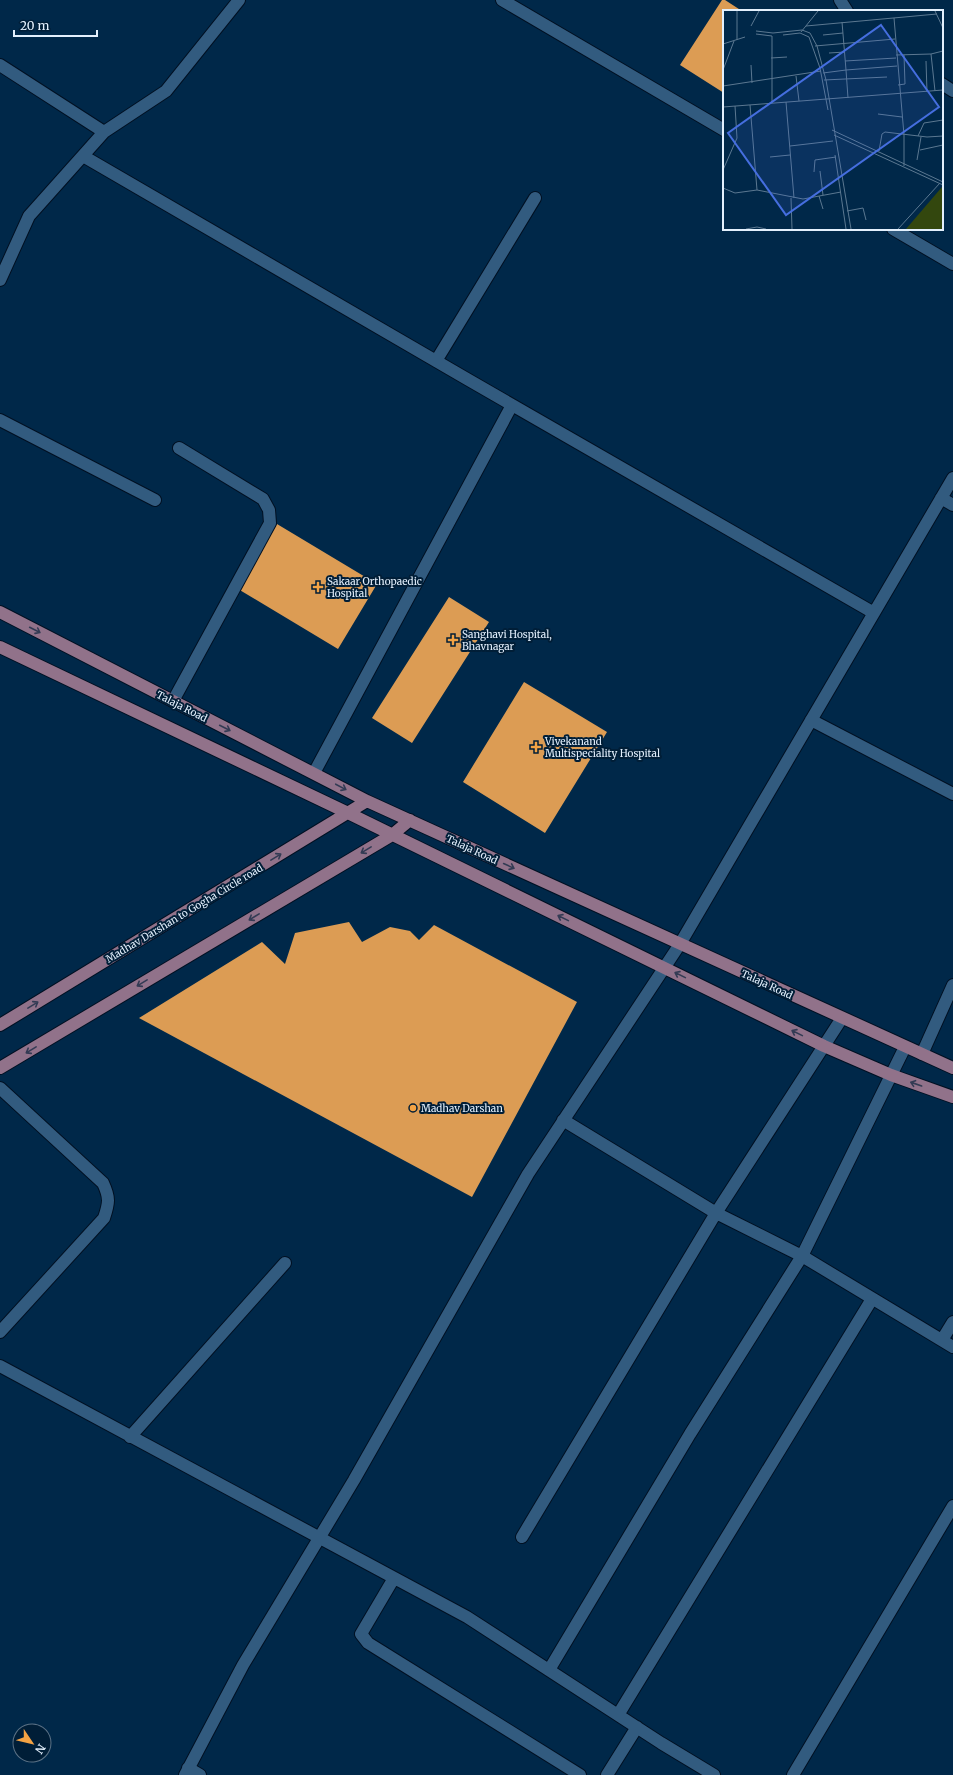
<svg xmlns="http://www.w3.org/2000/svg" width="953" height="1775" font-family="Merriweather,serif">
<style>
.building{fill:#dc9c54}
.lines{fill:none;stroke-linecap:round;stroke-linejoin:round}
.street-casing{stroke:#001022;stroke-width:14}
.primary-casing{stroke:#001022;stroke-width:14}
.street{stroke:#325b7f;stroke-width:12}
.primary{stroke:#91728a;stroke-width:12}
.oneway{stroke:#333b54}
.poi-dot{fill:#f4a344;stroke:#001e37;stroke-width:1.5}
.labels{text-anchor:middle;stroke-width:4;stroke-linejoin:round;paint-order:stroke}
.poi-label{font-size:10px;fill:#e3f0fd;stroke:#001e37;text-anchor:start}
.street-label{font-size:10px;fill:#e3f0fd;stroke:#001e37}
.inset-road{fill:none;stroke:#5b7891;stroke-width:1}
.view{fill:#456edf;fill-opacity:0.15;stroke:#456edf;stroke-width:2}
.inset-edge{fill:none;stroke:#e3f0fd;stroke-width:2}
</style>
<rect width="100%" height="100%" fill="#002849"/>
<path class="building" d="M 722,0 L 725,0 L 742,11 L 724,11 L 724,93 L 680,65 Z
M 277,524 L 377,584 L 338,649 L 238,589 Z
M 449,597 L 489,622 L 412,743 L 372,718 Z
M 524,682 L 607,732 L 545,833 L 463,782 Z
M 349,922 L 362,942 L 390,927 L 410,931 L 419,940 L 434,925 L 577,1002 L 472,1197 L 139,1018 L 262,942 L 285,964 L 295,933 Z"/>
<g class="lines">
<defs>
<path id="street" d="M 502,0 L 724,130
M 840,0 L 847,11
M 0,65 L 104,132
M 942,84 L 953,91
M 83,156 L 467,379 L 874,613
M 893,229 L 953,264
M 0,280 L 29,216 L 104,132 L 166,91 L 239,0
M 436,361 L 535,198
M 0,420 L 155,500
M 941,498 L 953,505
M 173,701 L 270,523 L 269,510 L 263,499 L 179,448
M 811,720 L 953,794
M 314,773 L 512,405
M 905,1047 L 802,1256 L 953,1347
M 922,1054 L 953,985
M 0,1088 L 103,1183 C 110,1198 109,1203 104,1218 L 0,1332
M 942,1340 L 953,1322
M 0,1366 L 467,1617 L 661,1743 L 714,1775
M 130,1437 L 285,1263
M 522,1537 L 716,1213 L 842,1018
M 394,1578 L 361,1634 L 368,1643 L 580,1775
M 549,1670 L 690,1434 L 802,1256 L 716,1213 L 563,1120
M 618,1715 L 872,1299
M 188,1768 L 200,1775
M 185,1775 L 243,1665 L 354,1480 L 528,1174 L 680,944 L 953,478
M 607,1775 L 637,1727
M 793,1775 L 953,1506"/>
<path id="primary" d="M 0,612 L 367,801 L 953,1068
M 0,647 L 348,813 L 824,1046 L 891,1075 L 953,1097
M 0,1025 L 367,801
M 0,1068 L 392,835 L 410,820"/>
</defs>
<use href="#street" class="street-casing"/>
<use href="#primary" class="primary-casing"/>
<use href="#street" class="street"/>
<use href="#primary" class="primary"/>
</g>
<defs><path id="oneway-shaft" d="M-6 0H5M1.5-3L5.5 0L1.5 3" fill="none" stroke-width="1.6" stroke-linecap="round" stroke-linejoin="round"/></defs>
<g class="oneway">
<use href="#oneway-shaft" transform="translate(35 630) rotate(27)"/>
<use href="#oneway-shaft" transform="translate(225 728) rotate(27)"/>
<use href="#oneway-shaft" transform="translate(341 787) rotate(28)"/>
<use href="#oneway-shaft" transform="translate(366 850) rotate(149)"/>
<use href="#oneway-shaft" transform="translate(276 857) rotate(-31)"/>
<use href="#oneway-shaft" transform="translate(509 866) rotate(25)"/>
<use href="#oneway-shaft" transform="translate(254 917) rotate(149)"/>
<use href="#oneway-shaft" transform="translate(563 918) rotate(-154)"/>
<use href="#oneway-shaft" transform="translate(680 975) rotate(-154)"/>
<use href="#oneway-shaft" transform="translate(142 983) rotate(149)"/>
<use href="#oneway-shaft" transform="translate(33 1005) rotate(-31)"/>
<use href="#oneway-shaft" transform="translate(797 1033) rotate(-154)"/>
<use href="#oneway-shaft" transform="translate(31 1050) rotate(149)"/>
<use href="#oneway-shaft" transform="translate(916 1084) rotate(-161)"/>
</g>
<g class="poi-dot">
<path d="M316 581h4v4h4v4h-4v4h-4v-4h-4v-4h4z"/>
<path d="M451 634h4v4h4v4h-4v4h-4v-4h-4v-4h4z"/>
<path d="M534 741h4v4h4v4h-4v4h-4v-4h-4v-4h4z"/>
<circle cx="413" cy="1108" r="4"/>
</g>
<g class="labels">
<g class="poi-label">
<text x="327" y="585">Sakaar Orthopaedic<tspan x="327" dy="12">Hospital</tspan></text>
<text x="462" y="638">Sanghavi Hospital,<tspan x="462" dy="12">Bhavnagar</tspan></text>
<text x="545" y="745">Vivekanand<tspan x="545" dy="12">Multispeciality Hospital</tspan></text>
<text x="421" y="1112">Madhav Darshan</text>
</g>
<g class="street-label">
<text transform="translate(182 706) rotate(27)" y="4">Talaja Road</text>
<text transform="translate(472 849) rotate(25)" y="4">Talaja Road</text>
<text transform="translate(184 913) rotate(-31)" y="4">Madhav Darshan to Gogha Circle road</text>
<text transform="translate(767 984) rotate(25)" y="4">Talaja Road</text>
</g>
</g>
<g transform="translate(723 10)">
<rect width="220" height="220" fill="#002849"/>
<path d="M 219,177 L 220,219 L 183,219 Z" fill="#33470e"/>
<path class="inset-road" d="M 14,1 L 14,30M 212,1 L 220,18M 171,8 L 181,125 L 181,156M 28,16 L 36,1M 83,16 L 214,4M 33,21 L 50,23 L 79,20 L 87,23 L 94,36 L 103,70 L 128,219M 78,22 L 95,1M 33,24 L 49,26M 60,25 L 77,23 L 86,27 L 97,58 L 105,100M 100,25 L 120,23M 0,34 L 22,27M 92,36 L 172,29M 106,43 L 122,42M 208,44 L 220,41M 173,45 L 208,44 L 212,81M 48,48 L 64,47M 122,51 L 173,48M 203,51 L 204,82M 28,55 L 29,73M 0,60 L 11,31M 100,63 L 123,60 L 119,12M 73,66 L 76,91M 101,70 L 164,67M 175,75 L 182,74 L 181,45M 0,76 L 98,61M 125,88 L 123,60 L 174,56M 63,92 L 71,188M 49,93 L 49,26M 27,95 L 34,180M 0,97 L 220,80M 155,104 L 179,107M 109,120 L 220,172M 111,125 L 220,175M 195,126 L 201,113 L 220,110M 67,136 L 110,131M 197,140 L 220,135M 156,141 L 159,124 L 162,122 L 204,127 L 220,126M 112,145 L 123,219M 47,147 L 67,145M 194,150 L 198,127M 0,160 L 14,128 L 12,96M 97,161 L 100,185M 91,162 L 92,150 L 113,147M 0,178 L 12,183 L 34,180 L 80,189 L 118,182M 96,186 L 100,199M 68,188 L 69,219M 124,201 L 140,198 L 143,210M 23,219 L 34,217 L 43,219M 175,219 L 217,173"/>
<path class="view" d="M 158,15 L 216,97 L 63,205 L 5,123 Z"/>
<rect width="220" height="220" class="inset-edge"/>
</g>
<g transform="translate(32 1743) rotate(125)"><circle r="19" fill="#001e37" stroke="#5b7286"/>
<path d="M0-3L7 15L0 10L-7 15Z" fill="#f4a344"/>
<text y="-6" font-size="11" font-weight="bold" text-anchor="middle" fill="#e3f0fd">N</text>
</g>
<path d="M14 30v6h83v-6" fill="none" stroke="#e3f0fd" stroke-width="2"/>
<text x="20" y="30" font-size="12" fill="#e3f0fd" stroke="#001e37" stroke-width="3" paint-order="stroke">20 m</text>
</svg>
